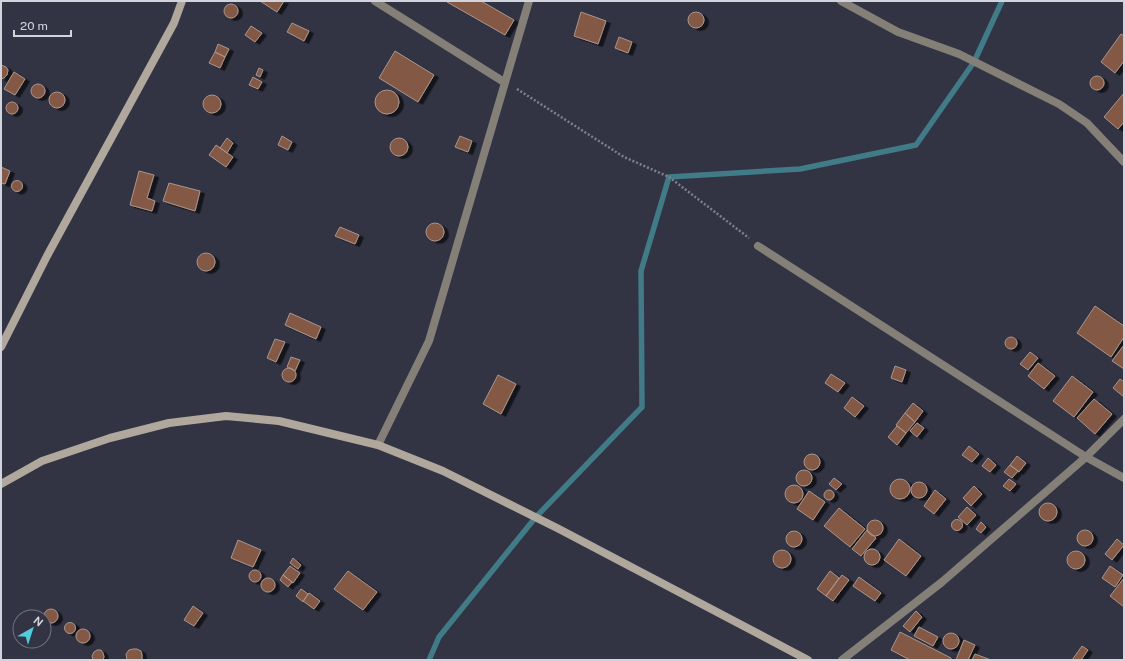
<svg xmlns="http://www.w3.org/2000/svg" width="1125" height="661" font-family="'Public Sans',sans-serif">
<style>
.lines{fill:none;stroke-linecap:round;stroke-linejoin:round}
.stream{stroke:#417b87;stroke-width:5.5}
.building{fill:#835845;stroke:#aa958c;filter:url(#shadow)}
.path{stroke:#7e808d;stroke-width:2.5;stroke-dasharray:2 2;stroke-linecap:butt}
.street{stroke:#847f77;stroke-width:8}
.secondary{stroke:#b0a89c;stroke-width:8}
</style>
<defs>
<filter id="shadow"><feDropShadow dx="4.5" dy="2.5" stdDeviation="0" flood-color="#0009"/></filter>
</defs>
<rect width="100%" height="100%" fill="#323444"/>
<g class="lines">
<path class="stream" d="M 429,660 L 439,637 L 535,518 L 642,407 L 641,271 L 669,177 L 800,169 L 916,145 L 974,62 L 1002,1"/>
</g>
<path class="building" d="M 260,1 L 284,1 L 277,12 Z
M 448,1 L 481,1 L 514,20 L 505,35 L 447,2 Z
M224 11a7 7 0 1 1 14 0a7 7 0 1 1-14 0Z
M688 20a8 8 0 1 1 16 0a8 8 0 1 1-16 0Z
M 581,12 L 606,21 L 598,44 L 574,36 Z
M 292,23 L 309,31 L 304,41 L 287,32 Z
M 251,26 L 262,33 L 255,42 L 245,35 Z
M 1121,34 L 1124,36 L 1124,61 L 1115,73 L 1101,62 Z
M 619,37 L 632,42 L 628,53 L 615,48 Z
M 218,44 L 229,49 L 225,57 L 215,52 Z
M 395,51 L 434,75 L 418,102 L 379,78 Z
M 215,52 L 225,57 L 220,68 L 209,63 Z
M 1,65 L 6,67 L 8,70 L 7,75 L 4,78 L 1,79 Z
M 259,68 L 263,70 L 260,77 L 256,75 Z
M 14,72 L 25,79 L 15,95 L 4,89 Z
M1090 83a7 7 0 1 1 14 0a7 7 0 1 1-14 0Z
M 253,77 L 262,82 L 258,89 L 249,85 Z
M31 91a7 7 0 1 1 14 0a7 7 0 1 1-14 0Z
M375 102a12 12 0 1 1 24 0a12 12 0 1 1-24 0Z
M49 100a8 8 0 1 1 16 0a8 8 0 1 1-16 0Z
M 1124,93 L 1124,122 L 1118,129 L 1104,117 Z
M203 104a9 9 0 1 1 18 0a9 9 0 1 1-18 0Z
M6 108a6 6 0 1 1 12 0a6 6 0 1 1-12 0Z
M 282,136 L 292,142 L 288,150 L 278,145 Z
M 460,136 L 472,141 L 468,152 L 455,147 Z
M 227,138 L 233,143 L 227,153 L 220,148 Z
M390 147a9 9 0 1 1 18 0a9 9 0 1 1-18 0Z
M 216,145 L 233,157 L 226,167 L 209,155 Z
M 1,167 L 10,171 L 5,184 L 1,183 Z
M 139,171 L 154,175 L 147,198 L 155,201 L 152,211 L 130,205 Z
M11.5 186a5.5 5.5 0 1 1 11 0a5.5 5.5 0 1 1-11 0Z
M 169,183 L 200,191 L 195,211 L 163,201 Z
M426 232a9 9 0 1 1 18 0a9 9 0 1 1-18 0Z
M 340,227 L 359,235 L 355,244 L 335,236 Z
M197 262a9 9 0 1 1 18 0a9 9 0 1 1-18 0Z
M 1095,306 L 1124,326 L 1124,337 L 1111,357 L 1077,333 Z
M 290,313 L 321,327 L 316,339 L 285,325 Z
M1005 343a6 6 0 1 1 12 0a6 6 0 1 1-12 0Z
M 275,339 L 285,342 L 276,362 L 267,358 Z
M 1124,345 L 1124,369 L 1112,361 Z
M 1030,352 L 1038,358 L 1028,370 L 1020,364 Z
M 291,357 L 300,360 L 295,371 L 287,367 Z
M 1038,363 L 1055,376 L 1044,389 L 1028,376 Z
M 895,366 L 906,370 L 902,382 L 891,378 Z
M282 375a7 7 0 1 1 14 0a7 7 0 1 1-14 0Z
M 831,374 L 845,383 L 838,392 L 825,383 Z
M 498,375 L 516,384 L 501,414 L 483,404 Z
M 1072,376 L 1093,392 L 1074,417 L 1053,401 Z
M 1120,379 L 1124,382 L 1124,397 L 1113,388 Z
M 852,397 L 864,406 L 855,417 L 844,408 Z
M 1094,399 L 1112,414 L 1095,434 L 1077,418 Z
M 913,403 L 923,411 L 915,422 L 905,413 Z
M 905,413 L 915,422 L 906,433 L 896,425 Z
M 917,423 L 924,428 L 917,437 L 910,431 Z
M 897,426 L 906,433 L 897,445 L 888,437 Z
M 969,446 L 979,454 L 972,462 L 962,455 Z
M804 462a8 8 0 1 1 16 0a8 8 0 1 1-16 0Z
M 1017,456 L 1026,463 L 1019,472 L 1010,465 Z
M 988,458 L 996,465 L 990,472 L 982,466 Z
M 1010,465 L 1018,471 L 1012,478 L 1004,472 Z
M796 478a8 8 0 1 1 16 0a8 8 0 1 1-16 0Z
M 834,478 L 842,484 L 836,490 L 829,484 Z
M 1009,479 L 1016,484 L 1010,491 L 1003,486 Z
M890 489a10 10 0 1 1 20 0a10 10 0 1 1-20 0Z
M911 490a8 8 0 1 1 16 0a8 8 0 1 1-16 0Z
M785 494a9 9 0 1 1 18 0a9 9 0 1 1-18 0Z
M 974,486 L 982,494 L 971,506 L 963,498 Z
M 935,490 L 946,499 L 934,514 L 924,506 Z
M824 495a5 5 0 1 1 10 0a5 5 0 1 1-10 0Z
M 809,491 L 825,502 L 813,520 L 797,509 Z
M1039 512a9 9 0 1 1 18 0a9 9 0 1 1-18 0Z
M 967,507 L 976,515 L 967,525 L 958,517 Z
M 839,508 L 865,529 L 850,547 L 824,526 Z
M951.5 525a5.5 5.5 0 1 1 11 0a5.5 5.5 0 1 1-11 0Z
M867 528a8 8 0 1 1 16 0a8 8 0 1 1-16 0Z
M 981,522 L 986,527 L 981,533 L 976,529 Z
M1077 538a8 8 0 1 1 16 0a8 8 0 1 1-16 0Z
M 867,530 L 876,538 L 861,556 L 852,549 Z
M786 539a8 8 0 1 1 16 0a8 8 0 1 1-16 0Z
M 899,539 L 921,556 L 906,576 L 884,560 Z
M 1117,539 L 1124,545 L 1112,560 L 1105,554 Z
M 238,540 L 261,550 L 253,567 L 231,558 Z
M864 557a8 8 0 1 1 16 0a8 8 0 1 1-16 0Z
M773 559a9 9 0 1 1 18 0a9 9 0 1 1-18 0Z
M1067 560a9 9 0 1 1 18 0a9 9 0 1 1-18 0Z
M 293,558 L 301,565 L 298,569 L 290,563 Z
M 290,566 L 300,573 L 293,583 L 283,575 Z
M 1110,566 L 1123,575 L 1115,587 L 1102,578 Z
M249 576a6 6 0 1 1 12 0a6 6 0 1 1-12 0Z
M 348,571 L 377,592 L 363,610 L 334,589 Z
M 830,571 L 839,578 L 826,596 L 817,589 Z
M 283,575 L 292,582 L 288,587 L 280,580 Z
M 842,575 L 849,580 L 833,601 L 826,596 Z
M 859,577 L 881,593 L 875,601 L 853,586 Z
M 1124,578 L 1124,607 L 1110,596 Z
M261 585a7 7 0 1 1 14 0a7 7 0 1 1-14 0Z
M 301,589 L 308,594 L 303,602 L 296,596 Z
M 309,593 L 320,601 L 314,609 L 303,601 Z
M 193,606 L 203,613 L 194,626 L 184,620 Z
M44 616a7 7 0 1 1 14 0a7 7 0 1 1-14 0Z
M 916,611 L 922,617 L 910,632 L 903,626 Z
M64.5 628a5.5 5.5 0 1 1 11 0a5.5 5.5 0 1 1-11 0Z
M 919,627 L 938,637 L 933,646 L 914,636 Z
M76 636a7 7 0 1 1 14 0a7 7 0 1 1-14 0Z
M 900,632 L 951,658 L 951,660 L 910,660 L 891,650 Z
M943 641a8 8 0 1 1 16 0a8 8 0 1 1-16 0Z
M 964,640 L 975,645 L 968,660 L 956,660 Z
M 1082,646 L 1088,650 L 1081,660 L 1072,660 Z
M 133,649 L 137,649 L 141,651 L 142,655 L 142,660 L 127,660 L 126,654 L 129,650 Z
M 97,650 L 101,650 L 103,653 L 104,657 L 103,660 L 93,660 L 92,656 L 94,652 Z
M 975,654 L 991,660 L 972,660 Z"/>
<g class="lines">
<path class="path" d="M 517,89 L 624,157 L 669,177 L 749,238"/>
<path class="street" d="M 375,1 L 504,82
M 841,1 L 898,32 L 959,54 L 1059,104 L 1087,123 L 1124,162
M 758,246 L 1086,457 L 1124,478
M 378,445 L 429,341 L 529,1
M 842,660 L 942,582 L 1086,457 L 1124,419"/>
<path class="secondary" d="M 1,347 L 47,256 L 174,23 L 182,1
M 1,484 L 42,461 L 110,438 L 169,423 L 226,416 L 279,421 L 378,445 L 443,471 L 559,529 L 808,660"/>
</g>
<rect width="1125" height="661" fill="none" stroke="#d1d3dd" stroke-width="4"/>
<g transform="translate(32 629) rotate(39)"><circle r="19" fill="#323444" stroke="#727481"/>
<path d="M0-3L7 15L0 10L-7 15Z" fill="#53cbdb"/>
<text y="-6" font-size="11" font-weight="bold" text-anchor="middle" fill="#d1d3dd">N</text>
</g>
<path d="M14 30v6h57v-6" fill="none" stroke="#d1d3dd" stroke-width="2"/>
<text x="20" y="30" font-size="12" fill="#d1d3dd" stroke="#323444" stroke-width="3" paint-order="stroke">20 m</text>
</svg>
